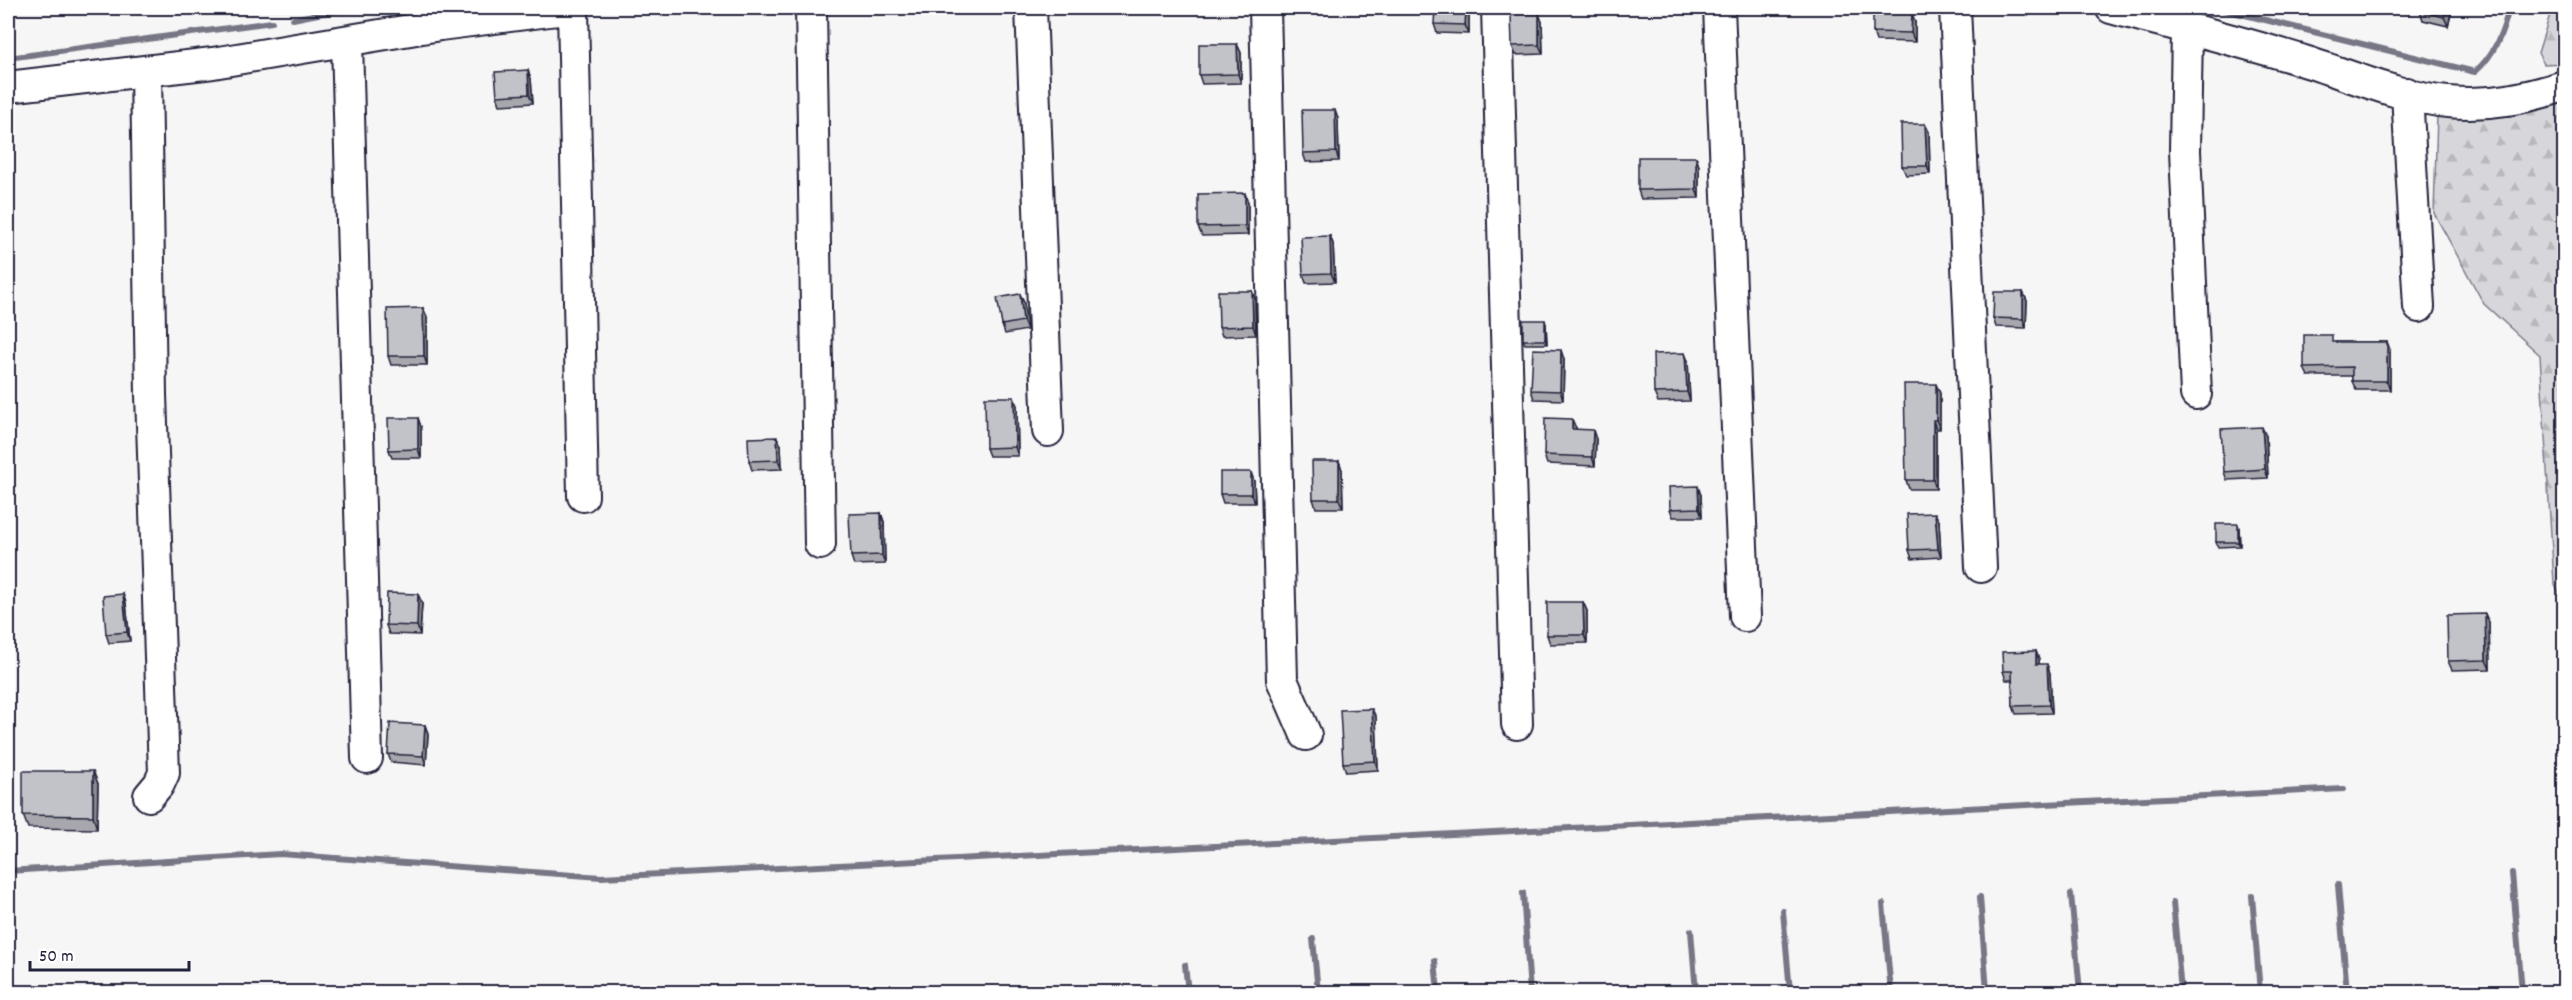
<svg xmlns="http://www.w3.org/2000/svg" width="2572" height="1000" font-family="Dekko,sans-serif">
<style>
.forest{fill:url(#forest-firs);stroke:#7c7c8b;stroke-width:1.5}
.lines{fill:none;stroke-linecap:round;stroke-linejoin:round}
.stream{stroke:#767685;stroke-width:6}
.minor-casing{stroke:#22223b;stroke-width:34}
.minor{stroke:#fff;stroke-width:30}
.wall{fill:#a7a7ad;stroke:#22223b;stroke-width:1.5}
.shaded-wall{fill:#88888d;stroke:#22223b;stroke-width:1.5}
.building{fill:#c2c2c9;stroke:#22223b;stroke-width:1.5}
</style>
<defs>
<pattern id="forest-firs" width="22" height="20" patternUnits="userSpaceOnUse" patternTransform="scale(1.5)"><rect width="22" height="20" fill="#d7d7db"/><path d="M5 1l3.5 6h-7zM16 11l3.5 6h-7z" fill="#b8b8bd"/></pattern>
</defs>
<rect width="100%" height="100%" fill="#f6f6f7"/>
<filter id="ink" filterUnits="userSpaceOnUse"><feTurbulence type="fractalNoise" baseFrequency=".0167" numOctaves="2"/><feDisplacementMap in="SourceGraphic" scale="12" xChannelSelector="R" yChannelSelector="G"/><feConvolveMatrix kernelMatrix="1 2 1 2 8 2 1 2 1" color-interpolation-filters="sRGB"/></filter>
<g filter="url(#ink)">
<path class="forest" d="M 2552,8 L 2564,8 L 2564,63 L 2544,64 L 2538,53 Z
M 2564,99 L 2564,604 L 2554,583 L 2540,355 L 2484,304 L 2434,213 L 2437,115 Z"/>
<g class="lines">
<path class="stream" d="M 2217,8 L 2475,72 C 2495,54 2503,33 2509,8
M 293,19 L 348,8
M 8,58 L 272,22
M 8,871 L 280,854 L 601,877 L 2344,789
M 2512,873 L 2522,992
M 2338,885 L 2347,992
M 1523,893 L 1530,992
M 2071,894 L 2080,992
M 2252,896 L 2260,992
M 1980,897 L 1987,992
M 2173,902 L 2181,992
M 1883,904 L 1891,992
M 1783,911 L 1790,992
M 1691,931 L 1696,992
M 1313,939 L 1318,992
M 1435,961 L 1438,992
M 1185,965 L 1188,992"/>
<defs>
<path id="minor" d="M 573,8 L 583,496
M 811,8 L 820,544
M 1031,8 L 1048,431
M 1265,8 L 1282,680 L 1306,735
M 1497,8 L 1517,724
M 1719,8 L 1745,616
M 1955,8 L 1981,567
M 2111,8 C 2175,25 2240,41 2304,61 C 2346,74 2406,99 2448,102 C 2489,106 2526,98 2564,86
M 2187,28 L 2185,151 L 2196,394
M 347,42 L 367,758
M 146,71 L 151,395 L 164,773 L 159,784 L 149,796
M 8,87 L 213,63 L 440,25 L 573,8
M 2407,93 L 2419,307"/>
</defs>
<use href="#minor" class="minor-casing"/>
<use href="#minor" class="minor"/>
</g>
<path class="wall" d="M 1469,8 L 1469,34 L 1437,33 L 1434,24 Z
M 2452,8 L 2448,26 L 2423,20 L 2420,11 Z
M 1542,22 L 1543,54 L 1516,55 L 1512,46 Z
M 1915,22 L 1915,42 L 1876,41 L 1873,32 Z
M 1237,44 L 1241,53 L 1241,83 L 1202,84 L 1199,75 Z
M 528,70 L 531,79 L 533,103 L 500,105 L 497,96 Z
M 1338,119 L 1339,161 L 1306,162 L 1303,153 Z
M 1925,124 L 1929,132 L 1930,174 L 1906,175 L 1902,166 Z
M 1696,157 L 1699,166 L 1699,198 L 1641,199 L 1638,190 Z
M 1248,202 L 1248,235 L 1202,236 L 1198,227 Z
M 1330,236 L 1333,244 L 1335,282 L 1306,283 L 1303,274 Z
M 1252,291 L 1255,299 L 1256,335 L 1222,336 L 1219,327 Z
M 2023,292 L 2027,301 L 2026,328 L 1996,327 L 1993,318 Z
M 1020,294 L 1024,303 L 1027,330 L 1005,334 L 1002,325 Z
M 423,308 L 427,317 L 427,365 L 391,365 L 388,356 Z
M 1546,324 L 1547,344 L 1525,344 L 1523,340 Z
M 2335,342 L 2387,342 L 2390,350 L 2390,390 L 2356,390 L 2352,381 L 2352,376 L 2308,376 L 2304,368 Z
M 1564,359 L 1563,400 L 1534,399 L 1531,390 Z
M 1688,361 L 1690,401 L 1658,402 L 1654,393 Z
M 8,368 L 11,427 L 8,427 Z
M 1940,393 L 1940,429 L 1936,429 L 1936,489 L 1909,489 L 1906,480 Z
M 1017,406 L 1018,456 L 989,456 L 986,448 Z
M 418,418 L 421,427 L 421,458 L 392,458 L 389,450 Z
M 1576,428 L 1576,430 L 1596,439 L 1595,466 L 1547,464 L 1544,455 Z
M 2266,436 L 2268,478 L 2227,480 L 2224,472 Z
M 781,445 L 782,469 L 752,470 L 749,461 Z
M 1339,461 L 1342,470 L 1343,508 L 1316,508 L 1313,499 Z
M 1254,481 L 1255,503 L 1223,503 L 1220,494 Z
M 1701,495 L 1702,517 L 1673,517 L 1670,509 Z
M 881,513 L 884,522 L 885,564 L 854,565 L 851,556 Z
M 1939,521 L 1941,557 L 1912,559 L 1909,550 Z
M 2239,528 L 2240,546 L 2218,547 L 2216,542 Z
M 123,594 L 126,603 L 130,641 L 109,643 L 106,634 Z
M 1583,602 L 1587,611 L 1587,643 L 1550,644 L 1547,635 Z
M 422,603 L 420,635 L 389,634 L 386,625 Z
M 2485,614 L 2489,623 L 2490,669 L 2452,670 L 2448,661 Z
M 2036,651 L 2039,660 L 2039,664 L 2050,673 L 2052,713 L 2016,714 L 2013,706 L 2012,680 L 2006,680 L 2003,671 Z
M 1376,717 L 1378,770 L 1346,772 L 1343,763 Z
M 425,725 L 428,734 L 426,765 L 391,762 L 388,754 Z
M 93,771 L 98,784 L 97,829 L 28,828 L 23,815 Z"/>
<path class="shaded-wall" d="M 1466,8 L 1469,8 L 1469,34 L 1465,25 Z
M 2447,8 L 2452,8 L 2448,26 L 2444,17 Z
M 1539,13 L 1542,22 L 1543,54 L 1539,45 Z
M 1912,13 L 1915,22 L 1915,42 L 1911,33 Z
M 1237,44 L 1241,53 L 1241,83 L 1238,74 Z
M 528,70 L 531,79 L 533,103 L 529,94 Z
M 1335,110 L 1338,119 L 1339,161 L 1336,152 Z
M 1925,124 L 1929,132 L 1930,174 L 1927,166 Z
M 1696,157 L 1699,166 L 1699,198 L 1696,189 Z
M 1245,193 L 1248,202 L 1248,235 L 1245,226 Z
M 1330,236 L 1333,244 L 1335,282 L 1331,273 Z
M 1252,291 L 1255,299 L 1256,335 L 1253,326 Z
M 2023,292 L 2027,301 L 2026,328 L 2023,319 Z
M 1020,294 L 1024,303 L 1027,330 L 1023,321 Z
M 423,308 L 427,317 L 427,365 L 424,356 Z
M 1545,320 L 1546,324 L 1547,344 L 1545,340 Z
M 2387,342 L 2390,350 L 2390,390 L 2387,381 Z
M 1561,350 L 1564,359 L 1563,400 L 1560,391 Z
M 1685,353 L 1688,361 L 1690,401 L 1687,392 Z
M 8,368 L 11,427 L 8,418 Z
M 1936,384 L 1940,393 L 1940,429 L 1936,420 Z
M 1014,397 L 1017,406 L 1018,456 L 1015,447 Z
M 418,418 L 421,427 L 421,458 L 418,449 Z
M 1572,419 L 1576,428 L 1575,438 L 1572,429 Z
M 1933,420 L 1936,429 L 1936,489 L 1933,480 Z
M 2262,427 L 2266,436 L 2268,478 L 2265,469 Z
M 1593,430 L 1596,439 L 1595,466 L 1592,457 Z
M 777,437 L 781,445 L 782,469 L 778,460 Z
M 1339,461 L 1342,470 L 1343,508 L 1339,499 Z
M 1251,472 L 1254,481 L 1255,503 L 1251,494 Z
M 1698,486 L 1701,495 L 1702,517 L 1699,508 Z
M 881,513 L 884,522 L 885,564 L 882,555 Z
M 1935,513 L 1939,521 L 1941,557 L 1938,549 Z
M 2238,524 L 2239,528 L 2240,546 L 2238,542 Z
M 123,594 L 126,603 L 130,641 L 127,632 Z
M 418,594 L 422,603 L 420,635 L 417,626 Z
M 1583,602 L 1587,611 L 1587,643 L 1584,635 Z
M 2485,614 L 2489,623 L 2490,669 L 2486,660 Z
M 2036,651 L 2039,660 L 2040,673 L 2036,664 Z
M 2047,664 L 2050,673 L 2052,713 L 2049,705 Z
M 1372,709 L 1376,717 L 1378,770 L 1375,761 Z
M 425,725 L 428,734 L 426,765 L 423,756 Z
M 93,771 L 98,784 L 97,829 L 93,816 Z"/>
<path class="building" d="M 1435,8 L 1466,8 L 1465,25 L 1434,24 Z
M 2421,8 L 2447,8 L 2444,17 L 2420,11 Z
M 1873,12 L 1912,13 L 1911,33 L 1873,32 Z
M 1539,13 L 1539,45 L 1512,46 L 1511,14 Z
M 1199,44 L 1237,44 L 1238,74 L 1199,75 Z
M 528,70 L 529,94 L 497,96 L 495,72 Z
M 1302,110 L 1335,110 L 1336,152 L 1303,153 Z
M 1901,124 L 1925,124 L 1927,166 L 1902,166 Z
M 1638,157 L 1696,157 L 1696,189 L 1638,190 Z
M 1245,193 L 1245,226 L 1198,227 L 1198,194 Z
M 1330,236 L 1331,273 L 1303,274 L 1301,237 Z
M 1218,291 L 1252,291 L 1253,326 L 1219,327 Z
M 1994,292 L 2023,292 L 2023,319 L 1993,318 Z
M 1020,294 L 1023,321 L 1002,325 L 997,298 Z
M 423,308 L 424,356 L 388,356 L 387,309 Z
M 1523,320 L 1545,320 L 1545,340 L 1523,340 Z
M 2304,335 L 2332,335 L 2332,342 L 2387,342 L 2387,381 L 2352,381 L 2352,367 L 2304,368 Z
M 1533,349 L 1561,350 L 1560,391 L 1531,390 Z
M 1685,353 L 1687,392 L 1654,393 L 1653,354 Z
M 1904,384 L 1936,384 L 1936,420 L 1933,420 L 1933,480 L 1906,480 Z
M 985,397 L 1014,397 L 1015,447 L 986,448 Z
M 388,418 L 418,418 L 418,449 L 389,450 Z
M 1545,418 L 1572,419 L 1572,429 L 1593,430 L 1592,457 L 1544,455 Z
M 2262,427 L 2265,469 L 2224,472 L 2221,429 Z
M 777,437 L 778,460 L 749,461 L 748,438 Z
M 1312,461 L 1339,461 L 1339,499 L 1313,499 Z
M 1220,472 L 1251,472 L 1251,494 L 1220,494 Z
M 1698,486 L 1699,508 L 1670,509 L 1669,487 Z
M 881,513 L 882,555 L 851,556 L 849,514 Z
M 1935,513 L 1938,549 L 1909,550 L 1907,514 Z
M 2216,524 L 2238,524 L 2238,542 L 2216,542 Z
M 387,593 L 418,594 L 417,626 L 386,625 Z
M 123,594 L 127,632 L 106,634 L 103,596 Z
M 1547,602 L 1583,602 L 1584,635 L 1547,635 Z
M 2485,614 L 2486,660 L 2448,661 L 2447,615 Z
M 2036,651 L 2036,664 L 2047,664 L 2049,705 L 2013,706 L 2012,671 L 2003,671 L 2002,652 Z
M 1372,709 L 1375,761 L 1343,763 L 1340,710 Z
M 390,723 L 425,725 L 423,756 L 388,754 Z
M 23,771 L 93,771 L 93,816 L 23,815 Z"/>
</g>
<rect width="2572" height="1000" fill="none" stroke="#fff" stroke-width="30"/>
<rect x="15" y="15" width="2542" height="970" fill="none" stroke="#22223b" stroke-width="2" filter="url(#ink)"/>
<path d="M30 961v9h159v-9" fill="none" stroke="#22223b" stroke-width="3"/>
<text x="39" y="961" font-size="18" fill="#22223b" stroke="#ffffff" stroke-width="4.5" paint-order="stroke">50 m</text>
</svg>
